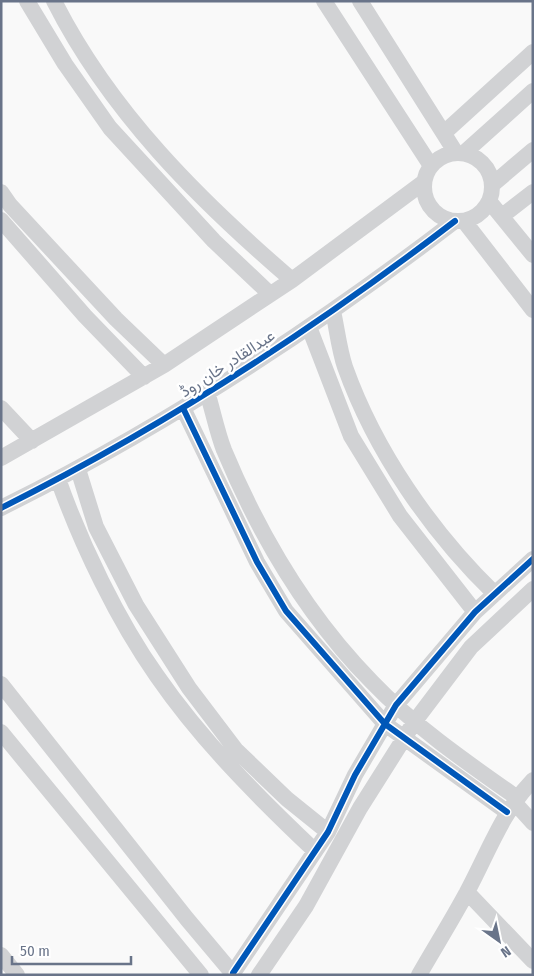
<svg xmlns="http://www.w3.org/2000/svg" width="534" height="976" font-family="'Fira Sans Condensed',Vazirmatn,sans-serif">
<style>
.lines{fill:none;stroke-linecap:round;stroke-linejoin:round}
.minor{stroke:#d1d2d4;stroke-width:16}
.cycleway-casing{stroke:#fff;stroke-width:9}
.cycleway{stroke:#0057b8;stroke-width:6}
.labels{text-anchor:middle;stroke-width:5;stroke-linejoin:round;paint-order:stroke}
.street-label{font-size:16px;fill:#697489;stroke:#fff}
</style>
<rect width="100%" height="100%" fill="#f9f9f9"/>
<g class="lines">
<path class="minor" d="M 27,1 L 65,64 L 110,128 L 214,241 L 270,294
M 54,1 C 110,112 199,200 292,280
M 324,1 L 431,166
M 360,1 L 456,153
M 445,132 L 533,52
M 464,153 L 533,91
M424 187a34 34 0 1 1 68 0a34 34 0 1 1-68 0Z
M 492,185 L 533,150
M 1,192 L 10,205 L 116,319 L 164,365
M 489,201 L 533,255
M 502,216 L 533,192
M 1,220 L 85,316 L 144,377
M 464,221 L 533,310
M 333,311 C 337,329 339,349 345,367 C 375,451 431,532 495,594
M 309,327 L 351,436 L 400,516 L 475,612
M 207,392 C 213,411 217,432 224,450 C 259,534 308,617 372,682 C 414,726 466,762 516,797
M 1,408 L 32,441
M 183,408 L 257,562 L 286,611 L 385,724 L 507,812
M 1,458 L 164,365 L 292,280 L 424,182
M 78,469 L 96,527 L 136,605 L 189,688 L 236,750 L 287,799 L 328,832
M 58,479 C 81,544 118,621 157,676 C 202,741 258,797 315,851
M 1,508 C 162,428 313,330 455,221
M 1,684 L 187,919 L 234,975
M 1,732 L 201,975
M 514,802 L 533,823
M 467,892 L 533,961
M 1,955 L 17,975
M 233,973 L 328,832 L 355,775 L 396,705 L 475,612 L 533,559
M 259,975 L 306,906 L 360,808 L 415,721 L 471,647 L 533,589
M 419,975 C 435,947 452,920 467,892 C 488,853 502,812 533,780"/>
<defs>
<path id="cycleway" d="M 183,408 L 257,562 L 286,611 L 385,724 L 507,812
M 1,508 C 162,428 313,330 455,221
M 233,973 L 328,832 L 355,775 L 396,705 L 475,612 L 533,559"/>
</defs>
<use href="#cycleway" class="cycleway-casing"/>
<use href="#cycleway" class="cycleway"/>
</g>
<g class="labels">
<g class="street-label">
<text transform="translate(227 363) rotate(-33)" y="6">عبدالقادر خان روڈ</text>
</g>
</g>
<rect width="534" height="976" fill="none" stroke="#697489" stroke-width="5"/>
<g transform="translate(499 941) rotate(147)" stroke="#ffffff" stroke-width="4" paint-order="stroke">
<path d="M0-4L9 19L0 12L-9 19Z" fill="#697489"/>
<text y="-8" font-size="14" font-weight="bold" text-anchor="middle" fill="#697489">N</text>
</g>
<path d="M12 956v8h119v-8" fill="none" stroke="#697489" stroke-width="2.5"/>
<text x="20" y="956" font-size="15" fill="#697489" stroke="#ffffff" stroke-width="4" paint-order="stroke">50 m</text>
</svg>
